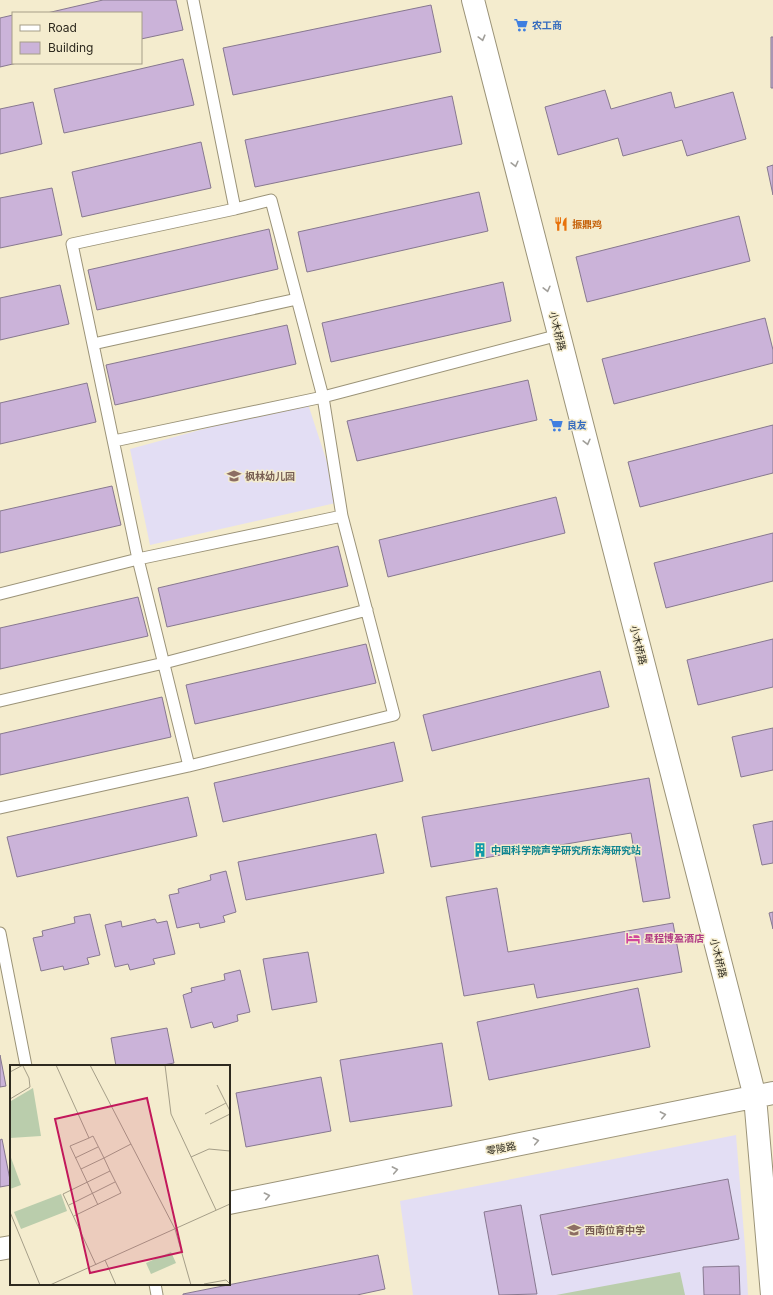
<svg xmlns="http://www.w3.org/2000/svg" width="773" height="1295" font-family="Inter,'Noto Sans SC',sans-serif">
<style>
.education{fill:#e3def4}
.green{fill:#bacdac}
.building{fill:#cbb3d9;stroke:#87788f}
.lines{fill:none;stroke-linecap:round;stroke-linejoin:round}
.service-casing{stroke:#9b9378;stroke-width:13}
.minor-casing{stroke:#9b9378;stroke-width:24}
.service{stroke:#fff;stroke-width:11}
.minor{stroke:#fff;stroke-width:22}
.oneway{stroke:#a19f9a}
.labels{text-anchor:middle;stroke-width:3;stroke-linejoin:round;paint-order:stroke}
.shop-label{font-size:10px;font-weight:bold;fill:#366cbe;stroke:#f4ecce;text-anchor:start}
.food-label{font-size:10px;font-weight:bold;fill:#c56008;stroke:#f4ecce;text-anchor:start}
.street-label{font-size:10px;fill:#2e2a1f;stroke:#f4ecce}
.education-label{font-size:10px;font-weight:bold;fill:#785e54;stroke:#f4ecce;text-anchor:start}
.culture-label{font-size:10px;font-weight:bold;fill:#0d838f;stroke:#f4ecce;text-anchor:start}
.hotel-label{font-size:10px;font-weight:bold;fill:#b23c85;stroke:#f4ecce;text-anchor:start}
.inset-road{fill:none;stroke:#a59e88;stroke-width:1}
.view{fill:#c2185b;fill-opacity:0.15;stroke:#c2185b;stroke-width:2}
.inset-edge{fill:none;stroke:#2e2a1f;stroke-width:2}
</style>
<rect width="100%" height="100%" fill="#f4ecce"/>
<path class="education" d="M 307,401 L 340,502 L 150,545 L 130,449 Z
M 736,1135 L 746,1259 L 748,1295 L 413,1295 L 400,1201 Z"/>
<path class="green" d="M 680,1272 L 685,1295 L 556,1295 Z"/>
<path class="building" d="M 103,0 L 176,0 L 183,30 L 141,39 L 141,13 L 47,13 Z
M 431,5 L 441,52 L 233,95 L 223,48 Z
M 13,15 L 13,63 L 17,63 L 0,67 L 0,18 Z
M 771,37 L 773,37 L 773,88 L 771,88 Z
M 183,59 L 194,105 L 64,133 L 54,89 Z
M 605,90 L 611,109 L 671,92 L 675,108 L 733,92 L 746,139 L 687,156 L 682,140 L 623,156 L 618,138 L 558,155 L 545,107 Z
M 452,96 L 462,144 L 255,187 L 245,140 Z
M 33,102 L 42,144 L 0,154 L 0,109 Z
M 201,142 L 211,188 L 82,217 L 72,172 Z
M 773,165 L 773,195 L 767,167 Z
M 52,188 L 62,235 L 0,248 L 0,198 Z
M 479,192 L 488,231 L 307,272 L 298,232 Z
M 739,216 L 750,261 L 587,302 L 576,257 Z
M 269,229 L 278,269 L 97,310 L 88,270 Z
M 503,282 L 511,321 L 331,362 L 322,323 Z
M 60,285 L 69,324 L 0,340 L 0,298 Z
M 765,318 L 773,350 L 773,363 L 614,404 L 602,359 Z
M 287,325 L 296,364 L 115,405 L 106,365 Z
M 528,380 L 537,420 L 357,461 L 347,421 Z
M 87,383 L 96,422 L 0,444 L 0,403 Z
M 773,425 L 773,473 L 640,507 L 628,462 Z
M 112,486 L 121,525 L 0,553 L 0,511 Z
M 556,497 L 565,533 L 388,577 L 379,540 Z
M 773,533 L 773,581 L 666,608 L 654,563 Z
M 338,546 L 348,586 L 167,627 L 158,588 Z
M 138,597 L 148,636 L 0,669 L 0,628 Z
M 773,639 L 773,687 L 698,705 L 687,660 Z
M 366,644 L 376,683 L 195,724 L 186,685 Z
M 600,671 L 609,707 L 432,751 L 423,715 Z
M 162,697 L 171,737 L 0,775 L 0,734 Z
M 773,728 L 773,770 L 741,777 L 732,737 Z
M 394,742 L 403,781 L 223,822 L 214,783 Z
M 649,778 L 670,898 L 643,902 L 631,833 L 431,867 L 422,817 Z
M 188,797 L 197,836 L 17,877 L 7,837 Z
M 773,821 L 773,863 L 762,865 L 753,825 Z
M 376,834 L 384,873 L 246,900 L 238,862 Z
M 226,871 L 236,912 L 223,916 L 225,922 L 200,928 L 199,923 L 177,928 L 169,895 L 179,893 L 178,889 L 211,880 L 210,875 Z
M 497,888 L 508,952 L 673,923 L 682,972 L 537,998 L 534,984 L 464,996 L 446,897 Z
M 773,912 L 773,929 L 769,913 Z
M 90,914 L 100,955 L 87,958 L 89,964 L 64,970 L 63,966 L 41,971 L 33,938 L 43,936 L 42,931 L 75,923 L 74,917 Z
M 155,919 L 157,923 L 167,921 L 175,954 L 153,959 L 155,964 L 130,970 L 128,964 L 115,967 L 105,925 L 121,921 L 122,927 Z
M 308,952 L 317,1002 L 272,1010 L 263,959 Z
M 240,970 L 250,1012 L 237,1015 L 238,1021 L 214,1028 L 212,1022 L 191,1028 L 183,995 L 192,992 L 191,988 L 225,980 L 224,974 Z
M 638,988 L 650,1047 L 489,1080 L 477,1022 Z
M 167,1028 L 174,1063 L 158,1066 L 116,1066 L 111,1038 Z
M 442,1043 L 452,1106 L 350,1122 L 340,1060 Z
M 0,1055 L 6,1086 L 0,1087 Z
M 321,1077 L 331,1131 L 246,1147 L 236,1093 Z
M 2,1139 L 11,1185 L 0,1187 L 0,1140 Z
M 728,1179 L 739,1239 L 552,1275 L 540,1215 Z
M 521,1205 L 537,1294 L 499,1295 L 484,1212 Z
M 378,1255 L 385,1289 L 357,1295 L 183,1295 L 183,1294 Z
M 739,1266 L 740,1295 L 704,1295 L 703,1267 Z"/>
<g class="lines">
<defs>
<path id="service" d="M 193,0 L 235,209 L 271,200 L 323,397 L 559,335
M 93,344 L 297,299
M 0,594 L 138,559 L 342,516 L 323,397 L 114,441
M 0,701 L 164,663 L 367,610
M 189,766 L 138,559 L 72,244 L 235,209
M 0,808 L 189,766 L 394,715 L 342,516
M 0,933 L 26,1066
M 155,1284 L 157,1295"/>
<path id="minor" d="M 473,0 L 755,1097 L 772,1295
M 229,1203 L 773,1093
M 0,1249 L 11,1247"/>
</defs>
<use href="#service" class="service-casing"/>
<use href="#minor" class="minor-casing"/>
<use href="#service" class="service"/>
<use href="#minor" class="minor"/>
</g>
<defs><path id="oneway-chevron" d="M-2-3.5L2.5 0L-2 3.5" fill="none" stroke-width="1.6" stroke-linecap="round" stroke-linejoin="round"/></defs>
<g class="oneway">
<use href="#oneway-chevron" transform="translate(482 38) rotate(75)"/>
<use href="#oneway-chevron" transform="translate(515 164) rotate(76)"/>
<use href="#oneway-chevron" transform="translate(547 289) rotate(76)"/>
<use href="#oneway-chevron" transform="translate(587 442) rotate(76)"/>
<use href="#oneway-chevron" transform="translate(663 1115) rotate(-11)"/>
<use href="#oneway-chevron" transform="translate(536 1141) rotate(-11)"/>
<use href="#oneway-chevron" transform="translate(395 1170) rotate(-11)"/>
<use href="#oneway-chevron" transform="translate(267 1196) rotate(-12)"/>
</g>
<defs>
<symbol id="supermarket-bare" viewBox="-9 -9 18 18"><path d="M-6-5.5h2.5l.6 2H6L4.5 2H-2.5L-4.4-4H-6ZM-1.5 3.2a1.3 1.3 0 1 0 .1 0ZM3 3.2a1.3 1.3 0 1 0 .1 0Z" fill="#3f7fe0" stroke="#f4ecce" stroke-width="2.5" paint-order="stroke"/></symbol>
<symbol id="restaurant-bare" viewBox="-9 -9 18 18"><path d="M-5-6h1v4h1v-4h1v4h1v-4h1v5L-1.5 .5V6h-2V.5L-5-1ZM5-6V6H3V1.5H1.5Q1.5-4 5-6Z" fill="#e8710a" stroke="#f4ecce" stroke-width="2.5" paint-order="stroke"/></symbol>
<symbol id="school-bare" viewBox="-9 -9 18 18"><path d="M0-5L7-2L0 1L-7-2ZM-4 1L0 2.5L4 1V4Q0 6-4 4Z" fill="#8d6e63" stroke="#f4ecce" stroke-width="2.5" paint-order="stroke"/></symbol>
<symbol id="building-bare" viewBox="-9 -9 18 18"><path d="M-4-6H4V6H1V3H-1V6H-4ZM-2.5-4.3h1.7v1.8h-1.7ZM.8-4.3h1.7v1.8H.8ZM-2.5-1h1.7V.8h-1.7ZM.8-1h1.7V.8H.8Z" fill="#0f9aa8" stroke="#f4ecce" stroke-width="2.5" paint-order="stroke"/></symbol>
<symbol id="hotel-bare" viewBox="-9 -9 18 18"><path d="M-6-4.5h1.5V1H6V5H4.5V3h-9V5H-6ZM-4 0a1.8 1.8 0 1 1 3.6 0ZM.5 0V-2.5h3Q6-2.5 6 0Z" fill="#d1479c" stroke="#f4ecce" stroke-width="2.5" paint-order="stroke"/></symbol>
</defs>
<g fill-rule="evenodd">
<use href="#supermarket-bare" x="511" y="15" width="20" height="20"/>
<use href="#restaurant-bare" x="551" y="214" width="20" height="20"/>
<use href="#supermarket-bare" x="546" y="415" width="20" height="20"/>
<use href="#school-bare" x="224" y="466" width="20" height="20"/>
<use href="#building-bare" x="470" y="840" width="20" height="20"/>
<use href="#hotel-bare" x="623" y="928" width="20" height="20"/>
<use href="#school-bare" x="564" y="1220" width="20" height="20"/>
</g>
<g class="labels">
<g class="shop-label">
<text x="532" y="29">农工商</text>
<text x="567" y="429">良友</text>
</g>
<g class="food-label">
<text x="572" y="228">振鼎鸡</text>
</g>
<g class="street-label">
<text transform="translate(558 331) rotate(76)" y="4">小木桥路</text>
<text transform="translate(639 645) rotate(76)" y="4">小木桥路</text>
<text transform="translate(719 958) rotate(76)" y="4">小木桥路</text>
<text transform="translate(501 1148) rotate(-11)" y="4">零陵路</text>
</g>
<g class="education-label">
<text x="245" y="480">枫林幼儿园</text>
<text x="585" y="1234">西南位育中学</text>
</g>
<g class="culture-label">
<text x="491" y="854">中国科学院声学研究所东海研究站</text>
</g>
<g class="hotel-label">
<text x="644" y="942">星程博盈酒店</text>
</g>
</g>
<g transform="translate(10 1065)">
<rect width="220" height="220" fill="#f4ecce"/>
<path d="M 23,23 L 31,71 L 0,73 L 1,36 ZM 0,90 L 11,120 L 0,124 ZM 51,129 L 57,146 L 11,164 L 4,147 ZM 161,187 L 166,198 L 141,209 L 136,198 Z" fill="#bacdac"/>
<path class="inset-road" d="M 46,0 L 79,73 L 83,71 L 94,93 L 121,79M 80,0 L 165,164 L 181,220M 155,0 L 161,49 L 206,145M 0,7 L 13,0M 207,20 L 220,46M 0,48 L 0,34 L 20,22 L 19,13 L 13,1M 195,49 L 216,38M 200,59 L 220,49M 79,73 L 60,81 L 88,140M 181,92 L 199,84 L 220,86M 65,93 L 88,82M 71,104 L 94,93 L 100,106 L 53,129 L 86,200M 59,140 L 105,117M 0,147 L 30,220M 64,151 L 111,128 L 100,106M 95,195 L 106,220M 194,219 L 216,215 L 220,219M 40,220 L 220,139"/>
<path class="view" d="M 137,33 L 172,187 L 80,208 L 45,54 Z"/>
<rect width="220" height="220" class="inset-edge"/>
</g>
<rect x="12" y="12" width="130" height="52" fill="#f4ecce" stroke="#a59e88"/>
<rect x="20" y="25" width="20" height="6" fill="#ffffff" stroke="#a59e88"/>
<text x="48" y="32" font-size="12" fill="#2e2a1f">Road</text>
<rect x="20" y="42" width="20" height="12" fill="#cbb3d9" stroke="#a59e88"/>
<text x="48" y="52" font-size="12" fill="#2e2a1f">Building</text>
</svg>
